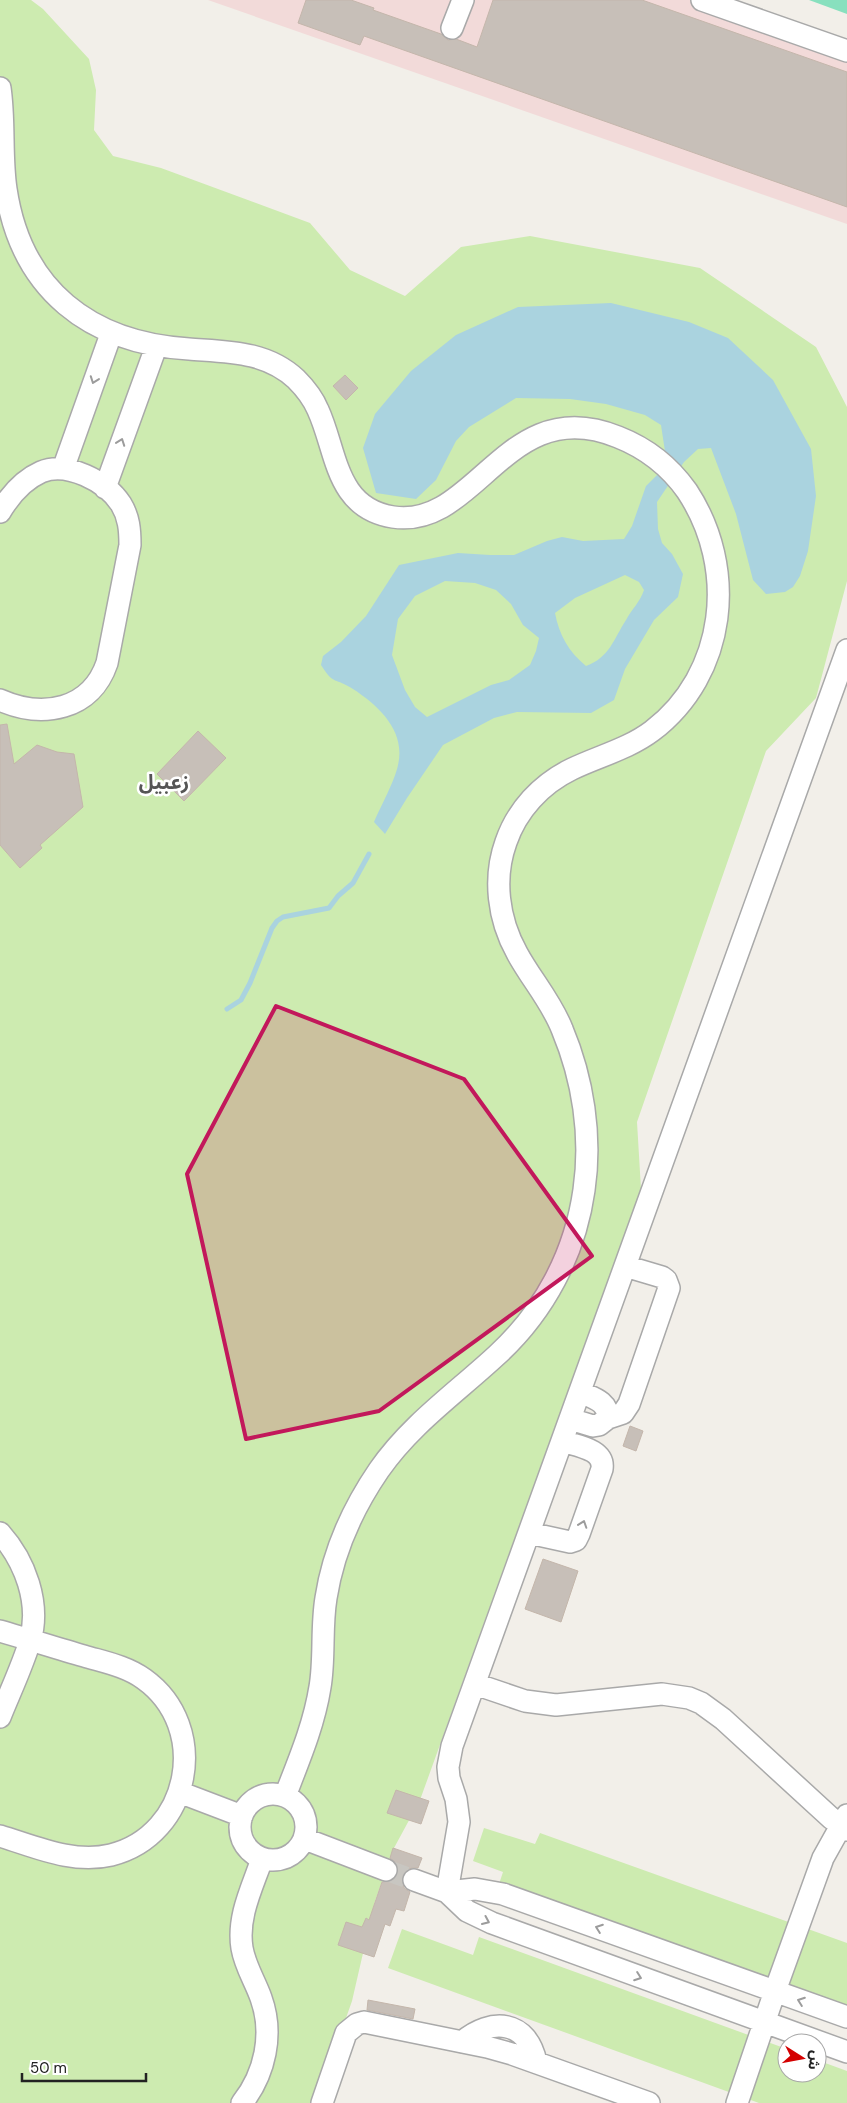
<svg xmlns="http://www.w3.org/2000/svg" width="847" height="2103" font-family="'DM Sans','Noto Sans Arabic',sans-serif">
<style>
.commercial{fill:#f2dad9}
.grass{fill:#cdebb0}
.pitch{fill:#88e0be}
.water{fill:#aad3df;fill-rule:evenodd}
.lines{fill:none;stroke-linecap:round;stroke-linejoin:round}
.stream{stroke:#aad3df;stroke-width:5}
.building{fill:#c7bfb8;stroke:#c4b6ab}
.minor-tunnel{stroke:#c8c6c1;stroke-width:21;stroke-dasharray:21 11;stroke-linecap:butt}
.minor-casing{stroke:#a9a9a9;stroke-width:24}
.minor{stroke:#fff;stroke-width:21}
.oneway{stroke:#9c9c9c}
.marked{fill:#c2185b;fill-opacity:0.2;stroke:#c2185b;stroke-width:4;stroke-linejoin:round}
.labels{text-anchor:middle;stroke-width:5;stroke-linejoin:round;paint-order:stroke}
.district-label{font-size:20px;font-weight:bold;fill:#555;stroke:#fff}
</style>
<rect width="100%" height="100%" fill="#f2efe9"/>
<path class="commercial" d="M 208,0 L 710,0 L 847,48 L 847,224 Z"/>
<path class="grass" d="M 0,0 L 31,0 L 43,9 L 89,59 L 96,90 L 94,130 L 113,156 L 161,168 L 310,223 L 350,270 L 405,296 L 461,247 L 530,236 L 700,268 L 816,347 L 847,407 L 847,581 L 816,698 L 766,751 L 637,1122 L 641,1189 L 420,1800 L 394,1848 L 375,1901 L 352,2001 L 316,2103 L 0,2103 Z
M 484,1828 L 535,1844 L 540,1833 L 847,1943 L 847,2007 L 498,1887 L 503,1872 L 473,1861 Z
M 402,1929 L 473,1955 L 479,1937 L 787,2049 L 787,2073 L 817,2073 L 817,2060 L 847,2071 L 847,2103 L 759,2103 L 388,1968 Z"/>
<path class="pitch" d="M 809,0 L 847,0 L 847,14 Z"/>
<path class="water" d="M 611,303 L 689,322 L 728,338 L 773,380 L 811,449 L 816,496 L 808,551 L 800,576 L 793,587 L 785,592 L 766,594 L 753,580 L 736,514 L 711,448 L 698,449 L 684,462 L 657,502 L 658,529 L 662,543 L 672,554 L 683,574 L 678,597 L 654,620 L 625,669 L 614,700 L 591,713 L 517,712 L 494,718 L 443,745 L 407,798 L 385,834 L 374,822 C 381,806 395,780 398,765 C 406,731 379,706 353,689 C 335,677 334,686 321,665 L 323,656 L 341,642 L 366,616 L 399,565 L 458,553 L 490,555 L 514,555 L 547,541 L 562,537 L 583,541 L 624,539 L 632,526 L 646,486 L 659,473 L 666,458 L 661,425 L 645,415 L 606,404 L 570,399 L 516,398 L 469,427 L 456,441 L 436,480 L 416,499 L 376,493 L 363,448 L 375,414 L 411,371 L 456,335 L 518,307 ZM 625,575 L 639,582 L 644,590 C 640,602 632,609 626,620 C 613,640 610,657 586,666 C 569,652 559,635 555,613 L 575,598 ZM 445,581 L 475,583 L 496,590 L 511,604 L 523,625 L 539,638 L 536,651 L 530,665 L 509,680 L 491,685 L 427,717 L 415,707 L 405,690 L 392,655 L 398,619 L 415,596 Z"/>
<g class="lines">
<path class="stream" d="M 227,1009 L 241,1000 L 250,983 L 272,928 L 277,921 L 283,917 L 329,908 L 338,896 L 353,883 L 369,854"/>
</g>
<path class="building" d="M 306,0 L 351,0 L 374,8 L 373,10 L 441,34 L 448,40 L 456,39 L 477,47 L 493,0 L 642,0 L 847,72 L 847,207 L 364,36 L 360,45 L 298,23 Z
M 345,375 L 358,388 L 346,400 L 333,386 Z
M 7,724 L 14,764 L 37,745 L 57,752 L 74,754 L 83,807 L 40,845 L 42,848 L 20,868 L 0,845 L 0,725 Z
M 198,731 L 226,758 L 184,801 L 157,774 Z
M 630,1426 L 643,1431 L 636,1451 L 623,1446 Z
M 543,1559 L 578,1571 L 561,1622 L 525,1609 Z
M 396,1790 L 429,1801 L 421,1824 L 387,1813 Z
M 393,1848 L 422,1858 L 418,1868 L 412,1868 L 406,1870 L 402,1876 L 404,1888 L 410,1892 L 404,1911 L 396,1909 L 390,1926 L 385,1924 L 374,1957 L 338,1945 L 346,1922 L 362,1927 L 366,1918 L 369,1920 L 382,1882 L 393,1880 L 397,1875 L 398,1868 L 395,1862 L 390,1858 Z
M 368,2000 L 415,2009 L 413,2019 L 367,2010 Z"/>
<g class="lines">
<path class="minor-tunnel" d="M 386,1870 L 414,1880"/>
<defs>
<path id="minor" d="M 702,0 L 847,51
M 452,28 L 463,0
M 0,88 C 5,122 1,156 6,189 C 21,290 90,343 189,349 C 228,352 266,351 296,379 C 305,388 313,398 318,410 C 337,451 335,508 393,517 C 477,530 506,391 618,437 C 646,448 670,467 687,491 C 738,568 727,674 652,731 C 628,749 599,756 572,769 C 541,784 517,810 506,842 C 493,878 498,919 517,953 C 531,979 551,1001 562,1029 C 583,1079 592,1136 584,1190 C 575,1254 544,1312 497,1355 C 456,1393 411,1424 379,1470 C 353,1508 333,1553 326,1598 C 321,1628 325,1658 320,1687 C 314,1725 299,1760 285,1796
M 63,469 L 111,334
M 105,488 L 156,347
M 0,512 C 9,497 23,480 41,472 C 67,461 106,481 121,504 C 129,517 130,530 130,545 L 107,663 C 91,710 43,719 0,700
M 580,1392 C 593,1398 608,1401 608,1418
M 570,1419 L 593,1426 L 599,1425 L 608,1418 L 623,1413 L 629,1404 L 669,1288 L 666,1280 L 662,1277 L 625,1266
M 0,1533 C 25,1561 41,1603 30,1641 C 22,1667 10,1692 0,1717
M 529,1533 L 570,1542 L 576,1540 L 579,1534 L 602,1469 C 605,1449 577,1446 562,1441
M 0,1631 C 28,1639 56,1648 84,1656 C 104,1662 126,1666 144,1679 C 211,1727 191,1835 111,1855 C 73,1864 36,1847 0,1836
M 475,1684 L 525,1701 L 556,1705 L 662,1694 L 689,1698 L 701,1703 L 723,1719 L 831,1818 L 847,1830
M 179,1792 L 242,1816
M240 1827a33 33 0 1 1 66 0a33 33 0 1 1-66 0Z
M 305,1839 L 386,1870
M 414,1880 L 447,1892 L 475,1889 L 503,1894 L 847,2017
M 447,1892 L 459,1822 L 456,1799 L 449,1778 L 448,1767 L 452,1746 L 847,650
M 447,1892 L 467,1911 L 492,1923 L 847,2052
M 462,2042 C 492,2017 527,2020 536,2062
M 242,2103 C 265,2074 274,2034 261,1998 C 255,1981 245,1966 242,1948 C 237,1917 252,1888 262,1859
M 322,2103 L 346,2033 L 357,2024 L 364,2022 L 487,2047 L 512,2054 L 649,2103
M 737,2103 L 775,1991 L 823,1858 L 847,1815"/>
</defs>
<use href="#minor" class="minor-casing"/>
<use href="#minor" class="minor"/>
</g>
<defs><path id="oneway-chevron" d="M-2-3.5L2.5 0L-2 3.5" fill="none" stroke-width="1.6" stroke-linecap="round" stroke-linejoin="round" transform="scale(1.25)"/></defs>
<g class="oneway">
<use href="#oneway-chevron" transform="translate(94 380) rotate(110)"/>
<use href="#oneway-chevron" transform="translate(121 442) rotate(-70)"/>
<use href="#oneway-chevron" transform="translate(583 1524) rotate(-71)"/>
<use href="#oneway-chevron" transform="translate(486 1921) rotate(24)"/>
<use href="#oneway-chevron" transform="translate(599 1928) rotate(-160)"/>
<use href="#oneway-chevron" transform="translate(638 1977) rotate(20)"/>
<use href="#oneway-chevron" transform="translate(801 2001) rotate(-160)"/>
</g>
<path class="marked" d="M 276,1006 L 464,1079 L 592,1256 L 379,1411 L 246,1439 L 187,1174 Z"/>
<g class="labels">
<g class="district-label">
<text x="164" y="789">زعبيل</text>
</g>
</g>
<g transform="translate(802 2058) rotate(101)"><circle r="24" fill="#ffffff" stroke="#a7a7a7"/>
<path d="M0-4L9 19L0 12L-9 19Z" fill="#d40000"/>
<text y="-8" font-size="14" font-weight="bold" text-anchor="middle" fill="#222222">ش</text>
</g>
<path d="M22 2073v8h124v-8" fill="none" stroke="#222222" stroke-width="2.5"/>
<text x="30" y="2073" font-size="15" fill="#222222" stroke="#ffffff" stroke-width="4" paint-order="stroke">50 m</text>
</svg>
